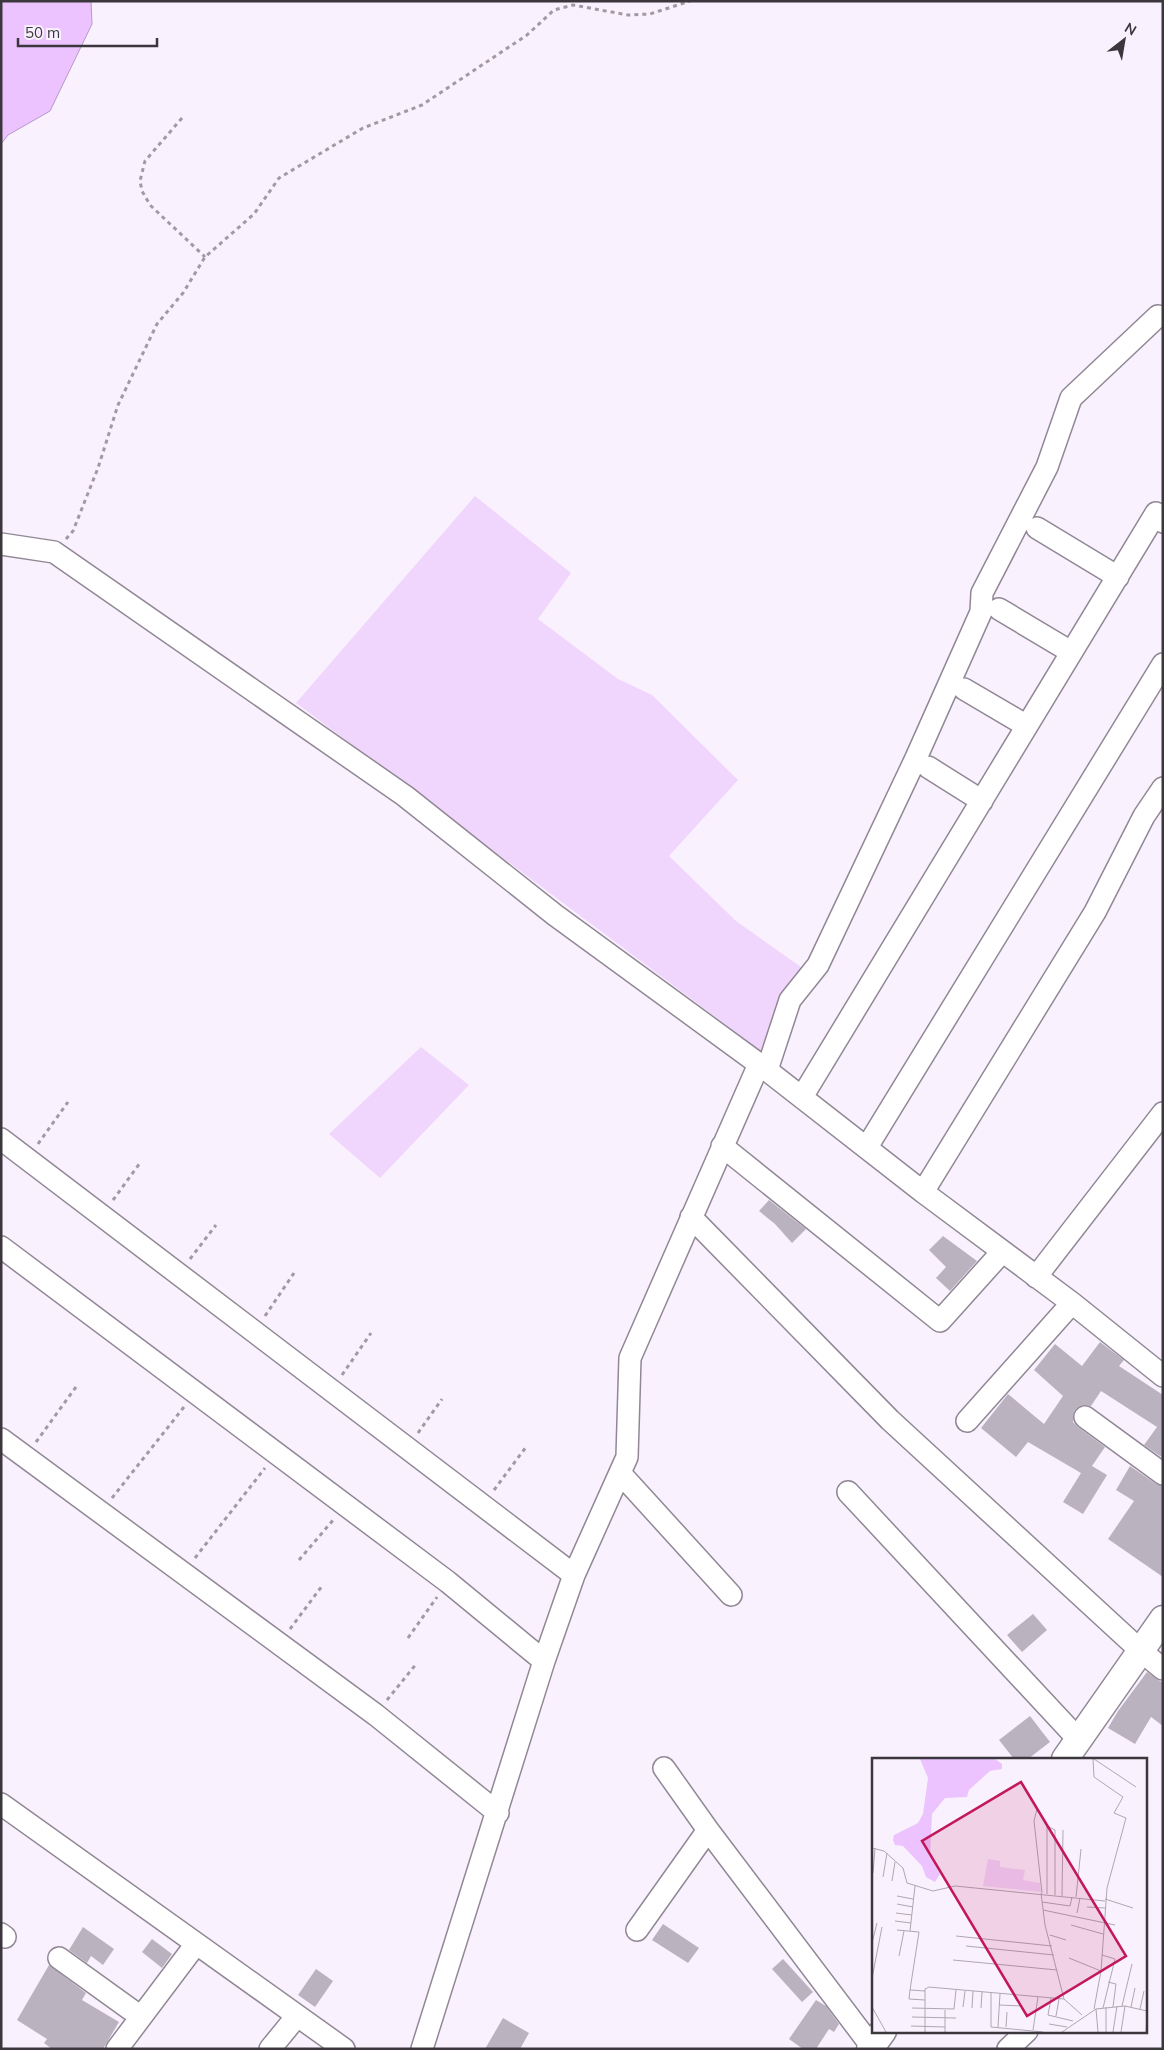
<svg xmlns="http://www.w3.org/2000/svg" width="1164" height="2050" font-family="Mulish,sans-serif">
<style>
.green{fill:#f0d6fc}
.water{fill:#ecc3ff;stroke:#b799c5}
.building{fill:#bbb2c0}
.lines{fill:none;stroke-linecap:round;stroke-linejoin:round}
.minor-casing{stroke:#918795;stroke-width:24}
.tertiary-casing{stroke:#918795;stroke-width:29}
.path{stroke:#a19aa4;stroke-width:3;stroke-dasharray:4 4;stroke-linecap:butt}
.minor{stroke:#fff;stroke-width:21}
.tertiary{stroke:#fff;stroke-width:26}
.inset-road{fill:none;stroke:#aea7b1;stroke-width:1}
.view{fill:#c2185b;fill-opacity:0.15;stroke:#c2185b;stroke-width:2.5}
.inset-edge{fill:none;stroke:#3b373d;stroke-width:2.5}
</style>
<rect width="100%" height="100%" fill="#faf1fe"/>
<path class="green" d="M 475,496 L 571,573 L 538,619 L 618,679 L 652,695 L 738,780 L 669,856 L 736,921 L 801,967 L 779,1004 L 761,1051 L 296,703 Z
M 421,1047 L 469,1085 L 380,1178 L 329,1134 Z"/>
<path class="water" d="M 1,1 L 91,1 L 92,24 L 50,111 L 8,135 L 1,144 Z"/>
<path class="building" d="M 769,1200 L 806,1229 L 792,1243 L 775,1224 L 759,1211 Z
M 943,1236 L 977,1261 L 950,1291 L 936,1278 L 946,1267 L 929,1250 Z
M 1100,1342 L 1124,1360 L 1119,1366 L 1163,1395 L 1163,1458 L 1144,1445 L 1157,1427 L 1101,1391 L 1091,1406 L 1086,1405 L 1080,1406 L 1075,1410 L 1073,1422 L 1078,1427 L 1105,1447 L 1092,1466 L 1107,1475 L 1083,1514 L 1063,1502 L 1081,1473 L 1028,1442 L 1016,1457 L 981,1428 L 1008,1394 L 1044,1424 L 1063,1396 L 1034,1370 L 1055,1344 L 1082,1366 Z
M 1130,1466 L 1156,1484 L 1163,1486 L 1163,1577 L 1108,1539 L 1134,1501 L 1116,1490 Z
M 1033,1614 L 1047,1630 L 1022,1652 L 1007,1635 Z
M 1147,1672 L 1163,1683 L 1163,1726 L 1151,1717 L 1135,1744 L 1108,1728 L 1118,1711 Z
M 1030,1716 L 1050,1742 L 1028,1759 L 1014,1759 L 999,1740 Z
M 663,1924 L 699,1948 L 688,1963 L 652,1940 Z
M 83,1927 L 114,1949 L 103,1965 L 91,1956 L 87,1963 L 69,1950 Z
M 152,1939 L 172,1954 L 162,1968 L 142,1952 Z
M 783,1959 L 813,1992 L 802,2002 L 772,1969 Z
M 49,1965 L 86,1993 L 82,2000 L 119,2022 L 103,2049 L 52,2049 L 44,2043 L 47,2039 L 17,2020 Z
M 316,1969 L 333,1981 L 315,2007 L 298,1995 Z
M 816,2000 L 826,2006 L 839,2024 L 834,2032 L 829,2029 L 816,2049 L 803,2049 L 789,2039 Z
M 503,2018 L 529,2033 L 520,2049 L 485,2049 Z"/>
<g class="lines">
<defs>
<path id="minor" d="M 1037,528 L 1118,577
M 1,544 L 54,552 L 405,796 L 555,915 L 759,1064 L 923,1192 L 1072,1303 L 1163,1376
M 999,609 L 1071,652
M 964,689 L 1027,726
M 928,767 L 982,801
M 767,1070 L 790,1000 L 818,965 L 916,758 L 981,612 L 982,593 L 1047,467 L 1071,398 L 1158,316
M 802,1097 L 1156,513 L 1163,522
M 1,1139 L 574,1575
M 722,1146 L 940,1321 L 1002,1252
M 867,1147 L 1163,664
M 923,1192 L 1095,912 L 1144,816 L 1163,788
M 691,1217 L 890,1420 L 1141,1651 L 1163,1669
M 1,1247 L 448,1582 L 544,1661
M 1036,1277 L 1163,1113
M 1085,1417 L 1163,1474
M 967,1421 L 1072,1303
M 1,1439 L 376,1715 L 498,1813
M 620,1473 L 731,1595
M 848,1492 L 1078,1739
M 664,1768 L 708,1830 L 872,2047
M 1,1804 L 344,2049
M 637,1930 L 708,1830
M 1,1934 L 5,1937
M 59,1958 L 141,2017
M 117,2049 L 196,1944
M 270,2049 L 297,2016
M 422,2049 L 544,1661 L 574,1575 L 627,1457 L 630,1358 L 759,1064
M 1008,2049 L 1027,2031"/>
<path id="tertiary" d="M 1065,1759 L 1163,1619
M 870,2049 L 883,2031"/>
</defs>
<use href="#minor" class="minor-casing"/>
<use href="#tertiary" class="tertiary-casing"/>
<path class="path" d="M 182,118 L 145,161 L 140,181 L 142,191 L 150,205 L 205,257
M 66,539 L 73,531 L 98,468 L 118,405 L 157,324 L 183,293 L 205,257 L 254,214 L 279,178 L 363,128 L 422,105 L 527,35 L 554,10 L 573,5 L 628,15 L 650,14 L 690,1
M 38,1144 L 68,1102
M 113,1200 L 140,1163
M 190,1259 L 216,1225
M 265,1316 L 294,1273
M 342,1375 L 371,1333
M 418,1433 L 442,1399
M 36,1442 L 76,1387
M 494,1490 L 526,1447
M 112,1498 L 184,1407
M 195,1558 L 265,1468
M 299,1560 L 334,1519
M 290,1629 L 322,1586
M 408,1638 L 437,1597
M 387,1700 L 417,1663"/>
<use href="#minor" class="minor"/>
<use href="#tertiary" class="tertiary"/>
</g>
<g transform="translate(872 1758)">
<rect width="275" height="275" fill="#faf1fe"/>
<path d="M 116,101 L 128,103 L 128,109 L 153,112 L 151,122 L 168,125 L 169,134 L 111,128 Z" fill="#f0d6fc"/>
<path d="M 48,1 L 123,1 L 130,6 L 130,11 L 118,13 L 97,32 L 95,39 L 73,40 L 60,56 L 58,98 L 68,116 L 63,124 L 54,119 L 50,108 L 31,88 L 23,87 L 21,82 L 22,77 L 46,65 L 51,56 L 56,20 Z" fill="#ecc3ff"/>
<path class="inset-road" d="M 221,1 L 222,19 L 251,39 L 242,55 L 254,60 L 235,130 L 229,213 L 222,251M 222,1 L 264,29M 165,51 L 162,63 L 170,135M 0,90 L 12,93 L 31,110 L 35,125 L 61,133 L 83,128 L 233,143M 1,115 L 3,90M 11,119 L 15,95M 20,123 L 23,104M 169,135 L 173,167 L 192,241 L 210,257M 175,136 L 175,68 L 183,72 L 183,137M 25,138 L 41,141M 190,138 L 191,72M 204,139 L 209,91M 233,141 L 261,150M 170,144 L 198,148 L 200,139M 25,146 L 41,149M 215,149 L 233,150M 171,152 L 243,167M 24,155 L 40,157M 205,155 L 208,140M 23,163 L 39,165M 199,167 L 231,176M 25,172 L 47,174 L 38,232 L 53,233M 38,173 L 43,128M 178,177 L 194,182M 84,178 L 180,188M 0,185 L 5,165M 94,188 L 182,197M 230,197 L 243,201 L 231,250M 27,198 L 32,173M 197,200 L 229,213M 81,202 L 185,212M 0,220 L 10,169M 236,224 L 244,226 L 241,249M 38,232 L 37,241 L 53,242M 119,235 L 119,269 L 171,274M 179,240 L 176,257 L 201,263M 127,247 L 150,248M 250,248 L 260,206M 0,249 L 14,274M 91,249 L 93,233M 259,249 L 263,230M 40,250 L 82,251 L 84,232M 100,250 L 101,233M 109,250 L 110,234M 224,251 L 226,274M 268,251 L 272,233M 184,258 L 187,241M 40,259 L 84,260M 177,266 L 195,269M 39,268 L 73,269M 126,269 L 128,236M 134,269 L 135,254M 161,272 L 166,239M 53,274 L 53,231 L 57,229 L 192,241M 73,274 L 73,252M 190,274 L 224,251 L 253,248 L 275,253M 234,274 L 234,249M 241,274 L 245,248M 249,274 L 253,248M 274,274 L 275,258"/>
<path class="view" d="M 149,24 L 254,198 L 155,258 L 50,83 Z"/>
<rect width="275" height="275" class="inset-edge"/>
</g>
<rect width="1164" height="2050" fill="none" stroke="#3b373d" stroke-width="5"/>
<g transform="translate(1124 40) rotate(31)" stroke="#faf1fe" stroke-width="4" paint-order="stroke">
<path d="M0-4L9 19L0 12L-9 19Z" fill="#3b373d"/>
<text y="-8" font-size="14" font-weight="bold" text-anchor="middle" fill="#3b373d">N</text>
</g>
<path d="M18 38v8h139v-8" fill="none" stroke="#3b373d" stroke-width="2.5"/>
<text x="25" y="38" font-size="15" fill="#3b373d" stroke="#faf1fe" stroke-width="4" paint-order="stroke">50 m</text>
</svg>
